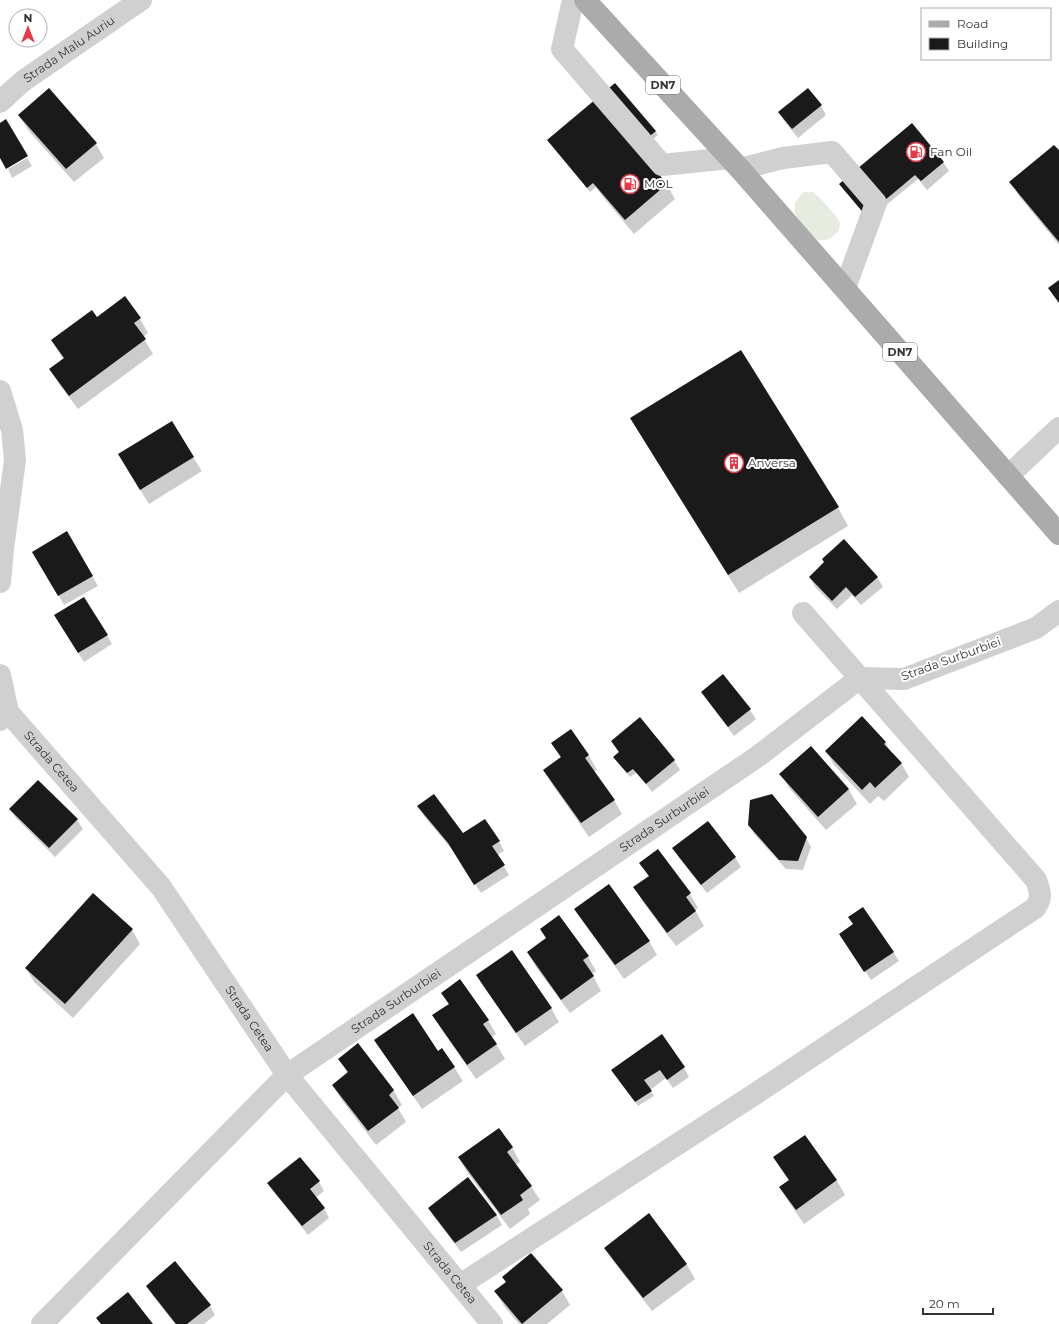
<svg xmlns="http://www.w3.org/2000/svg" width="1059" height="1324" font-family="Montserrat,sans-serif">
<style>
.green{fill:#e6ecdf}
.shadow{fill:#0003}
.building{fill:#1a1a1a}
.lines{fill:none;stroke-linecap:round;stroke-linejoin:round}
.minor{stroke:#d0d0d0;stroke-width:22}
.major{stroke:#ababab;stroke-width:22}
.labels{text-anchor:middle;stroke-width:4;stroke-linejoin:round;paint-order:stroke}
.shield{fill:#fff;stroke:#707070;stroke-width:1}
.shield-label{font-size:11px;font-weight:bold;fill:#333}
.street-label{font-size:12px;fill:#333;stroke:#fff}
.poi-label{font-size:12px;fill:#333;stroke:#fff;text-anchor:start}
</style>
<rect width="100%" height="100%" fill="#fff"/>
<path class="green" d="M 803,192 L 813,192 L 821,199 L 836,216 L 840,223 L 839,231 C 836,233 833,237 829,239 C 813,245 799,226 795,212 C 795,210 795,206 795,203 Z"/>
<path class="shadow" d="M 49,89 L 96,144 L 104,158 L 74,182 L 28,130 L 19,116 Z
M 808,90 L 821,106 L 826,115 L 798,138 L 785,122 L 779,113 Z
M 655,131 L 658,135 L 638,152 L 667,185 L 675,199 L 634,234 L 603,197 L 596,187 L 590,192 L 548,140 Z
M 888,144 L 943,162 L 949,171 L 927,190 L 918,179 L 869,219 Z
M 1059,152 L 1059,245 L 1019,196 L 1011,182 Z
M 27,158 L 32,166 L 12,178 L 8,169 Z
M 125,298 L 140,319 L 148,333 L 143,337 L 153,354 L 78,409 L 59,384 L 51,370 L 64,360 L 52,341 L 97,318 Z
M 642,437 L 838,508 L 848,526 L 739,593 Z
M 193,457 L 202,471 L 149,504 L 127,469 Z
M 67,533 L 98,586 L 64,605 L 34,552 Z
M 810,577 L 877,577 L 883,587 L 861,605 L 852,595 L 837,609 L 815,587 Z
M 61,625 L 107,635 L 112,644 L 84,662 Z
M 723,676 L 750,710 L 756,719 L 734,736 L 708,701 L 702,692 Z
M 862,718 L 886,743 L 891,753 L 901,763 L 909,777 L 884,801 L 878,796 L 870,804 L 834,765 L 826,751 Z
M 570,730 L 589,756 L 597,770 L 594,772 L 614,800 L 622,814 L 589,837 L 552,784 L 544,770 L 561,758 L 552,743 Z
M 612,741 L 674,760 L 680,770 L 652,792 L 637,772 L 630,777 L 617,761 L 619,753 Z
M 811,747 L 849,790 L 857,804 L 826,830 L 789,788 L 781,774 Z
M 38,781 L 77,820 L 83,829 L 55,857 L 16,818 L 10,809 Z
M 418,806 L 463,834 L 499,841 L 504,851 L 497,855 L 509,875 L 481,893 L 454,852 L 424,816 Z
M 749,824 L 806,838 L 811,847 L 803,870 L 786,869 L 754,834 Z
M 674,849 L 735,857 L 741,867 L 707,893 L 679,858 Z
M 641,863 L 690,894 L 698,908 L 695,910 L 704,926 L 676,946 L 643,902 L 635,888 L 649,877 Z
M 575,909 L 649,941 L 657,955 L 624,979 L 584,923 Z
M 559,917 L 588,957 L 596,971 L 592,974 L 601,991 L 570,1013 L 536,967 L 528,953 L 547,939 Z
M 132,930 L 140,944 L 73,1018 L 34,982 L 26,968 Z
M 840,934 L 893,952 L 899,961 L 871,980 Z
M 477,975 L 551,1008 L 559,1022 L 525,1046 L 485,989 Z
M 442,993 L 488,1020 L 496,1034 L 492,1037 L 505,1059 L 476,1079 L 442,1030 L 433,1016 L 449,1005 Z
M 375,1040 L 438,1052 L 442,1049 L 463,1081 L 422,1109 L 384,1054 Z
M 358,1045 L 394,1091 L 402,1105 L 398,1108 L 406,1122 L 376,1145 L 341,1099 L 333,1085 L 348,1074 L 340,1059 Z
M 684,1068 L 689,1077 L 673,1088 L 666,1078 L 650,1090 L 654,1096 L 638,1106 L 613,1070 Z
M 804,1136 L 837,1181 L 845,1195 L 804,1224 L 788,1201 L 780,1187 L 789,1181 L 774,1158 Z
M 512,1147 L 520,1162 L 515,1165 L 531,1186 L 540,1200 L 528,1209 L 530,1214 L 510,1229 L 467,1172 L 459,1158 Z
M 468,1178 L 497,1216 L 502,1225 L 461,1252 L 434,1217 L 429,1208 Z
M 319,1182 L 324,1191 L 315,1198 L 324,1208 L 329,1218 L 308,1235 L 274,1192 L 268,1183 Z
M 648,1215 L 687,1265 L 695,1279 L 652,1311 L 614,1262 L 606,1248 Z
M 507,1282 L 562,1291 L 570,1305 L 547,1324 L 519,1324 L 504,1306 L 495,1291 Z
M 147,1286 L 210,1306 L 215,1315 L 204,1324 L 175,1324 L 153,1296 Z"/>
<path class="building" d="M 615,83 L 656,131 L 636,147 L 667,184 L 625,220 L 593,183 L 587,188 L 547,140 Z
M 49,88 L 97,143 L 66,169 L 18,115 Z
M 808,88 L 822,105 L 792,129 L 778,112 Z
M 6,119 L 28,156 L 6,169 L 0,158 L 0,123 Z
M 912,123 L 944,162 L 921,181 L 915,175 L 866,216 L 839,184 Z
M 1054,145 L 1059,150 L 1059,242 L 1009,182 Z
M 1059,280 L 1059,303 L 1048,288 Z
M 125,296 L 141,318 L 134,323 L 146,339 L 69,396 L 49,369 L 64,358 L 51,340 L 92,310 L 97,317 Z
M 741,350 L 839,507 L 728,575 L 630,418 Z
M 172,421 L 194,457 L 140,490 L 118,454 Z
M 67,531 L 93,576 L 58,596 L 32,552 Z
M 844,539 L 878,577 L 855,597 L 846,587 L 832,601 L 809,577 L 824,562 L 822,559 Z
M 84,597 L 108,635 L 78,653 L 54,615 Z
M 723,674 L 751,709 L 728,727 L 701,692 Z
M 862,716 L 886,742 L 884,744 L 902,763 L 875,788 L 870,782 L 862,790 L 825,751 Z
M 640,717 L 675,760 L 646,784 L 633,769 L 627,773 L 613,757 L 619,752 L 611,741 Z
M 571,729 L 589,755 L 585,758 L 615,800 L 581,823 L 543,770 L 561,757 L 551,743 Z
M 811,746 L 849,789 L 818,817 L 779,774 Z
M 38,780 L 78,819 L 49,848 L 9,809 Z
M 434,794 L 463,833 L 485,819 L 500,841 L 492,846 L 505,865 L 474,885 L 448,843 L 417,806 Z
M 772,794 L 807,837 L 798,861 L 779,860 L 748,825 L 750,800 Z
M 708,821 L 736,857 L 701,885 L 672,848 Z
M 658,849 L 691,893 L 686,897 L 696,911 L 667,933 L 633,887 L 649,876 L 639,863 Z
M 609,884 L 650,941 L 615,965 L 574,909 Z
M 93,893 L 133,929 L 65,1004 L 25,968 Z
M 863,907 L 894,952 L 864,972 L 839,934 L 853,924 L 848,917 Z
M 559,915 L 589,956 L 583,960 L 594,976 L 561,1000 L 527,952 L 546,938 L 540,929 Z
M 512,950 L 552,1008 L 516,1033 L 476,975 Z
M 460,979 L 489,1020 L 483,1024 L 497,1044 L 467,1065 L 432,1015 L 449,1004 L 441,993 Z
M 413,1013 L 438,1051 L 442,1048 L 455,1067 L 413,1096 L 374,1040 Z
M 662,1034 L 685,1067 L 667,1080 L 660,1070 L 644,1080 L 652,1091 L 635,1102 L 611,1070 Z
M 358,1043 L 394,1090 L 389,1095 L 399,1108 L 368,1131 L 332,1085 L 348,1072 L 338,1059 Z
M 499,1128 L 513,1147 L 507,1152 L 532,1186 L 520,1195 L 523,1200 L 501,1215 L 458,1157 Z
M 805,1135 L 837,1180 L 796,1210 L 779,1187 L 789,1180 L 773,1157 Z
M 300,1157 L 320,1181 L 310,1189 L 325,1208 L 302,1226 L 267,1183 Z
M 468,1177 L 497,1215 L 455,1243 L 428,1208 Z
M 649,1213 L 687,1264 L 643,1298 L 604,1248 Z
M 531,1253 L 563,1290 L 522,1324 L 494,1291 L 506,1282 L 502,1277 Z
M 175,1261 L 211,1305 L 187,1324 L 176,1324 L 146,1286 Z
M 128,1292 L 153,1324 L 101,1324 L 96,1318 Z"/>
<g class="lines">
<g class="minor">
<path d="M 573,0 L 562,49 L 662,165 L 730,158"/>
<path id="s1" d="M 0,102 L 23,81 L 141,0"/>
<path d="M 740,169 L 783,158 L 832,152 L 876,203 L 845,288"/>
<path d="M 0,391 L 12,430 L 15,460 L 3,549 L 0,582"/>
<path d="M 1008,476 L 1059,428"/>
<path d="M 0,675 L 8,712 L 0,720"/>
<path id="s2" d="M 8,712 L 161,887 L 287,1075 L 492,1324"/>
<path d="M 460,1285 L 755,1094 L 1035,908 C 1043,897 1040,891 1036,880 L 803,613"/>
<path id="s3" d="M 42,1324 L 287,1075 L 757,757 L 860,678 L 904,679 L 1036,628 L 1059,611"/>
</g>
<path class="major" d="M 585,0 L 740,169 L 1059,534"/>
</g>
<defs>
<symbol id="fuel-ring" viewBox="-11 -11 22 22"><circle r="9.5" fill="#fff" stroke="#e63946" stroke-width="1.5"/><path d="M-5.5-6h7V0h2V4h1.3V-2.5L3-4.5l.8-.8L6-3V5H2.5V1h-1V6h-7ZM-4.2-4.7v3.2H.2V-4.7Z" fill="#e63946"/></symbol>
<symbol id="building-ring" viewBox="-11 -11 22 22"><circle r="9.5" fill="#fff" stroke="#e63946" stroke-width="1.5"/><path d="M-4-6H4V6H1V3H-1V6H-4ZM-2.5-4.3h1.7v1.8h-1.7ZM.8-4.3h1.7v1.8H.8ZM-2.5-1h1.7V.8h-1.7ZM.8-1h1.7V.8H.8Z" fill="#e63946"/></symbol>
</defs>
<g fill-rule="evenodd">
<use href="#fuel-ring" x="905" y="141" width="22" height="22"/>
<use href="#fuel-ring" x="619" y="173" width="22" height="22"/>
<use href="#building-ring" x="723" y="452" width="22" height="22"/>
</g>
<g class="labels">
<g class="shield">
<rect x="646" y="76" width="34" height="18" rx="3"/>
<rect x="883" y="343" width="34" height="18" rx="3"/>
</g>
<g class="shield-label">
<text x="663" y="89">DN7</text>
<text x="900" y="356">DN7</text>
</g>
<g class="street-label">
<text dy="4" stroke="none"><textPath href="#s1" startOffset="87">Strada Malu Auriu</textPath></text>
<text transform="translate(951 659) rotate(-20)" y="4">Strada Surburbiei</text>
<text dy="4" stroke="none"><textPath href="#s2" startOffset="66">Strada Cetea</textPath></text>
<text dy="4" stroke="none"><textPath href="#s3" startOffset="805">Strada Surburbiei</textPath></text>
<text dy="4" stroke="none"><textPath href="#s3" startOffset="481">Strada Surburbiei</textPath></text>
<text dy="4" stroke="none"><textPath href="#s2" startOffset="391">Strada Cetea</textPath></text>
<text dy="4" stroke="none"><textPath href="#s2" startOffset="715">Strada Cetea</textPath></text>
</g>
<g class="poi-label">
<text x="930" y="156">Fan Oil</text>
<text x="644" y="188">MOL</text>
<text x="748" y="467">Anversa</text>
</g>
</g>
<rect x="921" y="8" width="130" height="52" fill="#ffffff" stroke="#adadad"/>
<rect x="929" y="21" width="20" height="6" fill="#ababab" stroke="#adadad"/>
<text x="957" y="28" font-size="12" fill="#333333">Road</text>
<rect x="929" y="38" width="20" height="12" fill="#1a1a1a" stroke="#adadad"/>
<text x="957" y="48" font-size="12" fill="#333333">Building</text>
<g transform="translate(28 28)"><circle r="19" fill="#ffffff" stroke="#adadad"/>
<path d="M0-3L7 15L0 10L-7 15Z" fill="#e63946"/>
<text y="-6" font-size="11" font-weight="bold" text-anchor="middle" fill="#333333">N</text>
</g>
<path d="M923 1308v6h70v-6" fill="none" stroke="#333333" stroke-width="2"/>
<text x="929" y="1308" font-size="12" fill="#333333" stroke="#ffffff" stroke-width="3" paint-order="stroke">20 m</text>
</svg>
